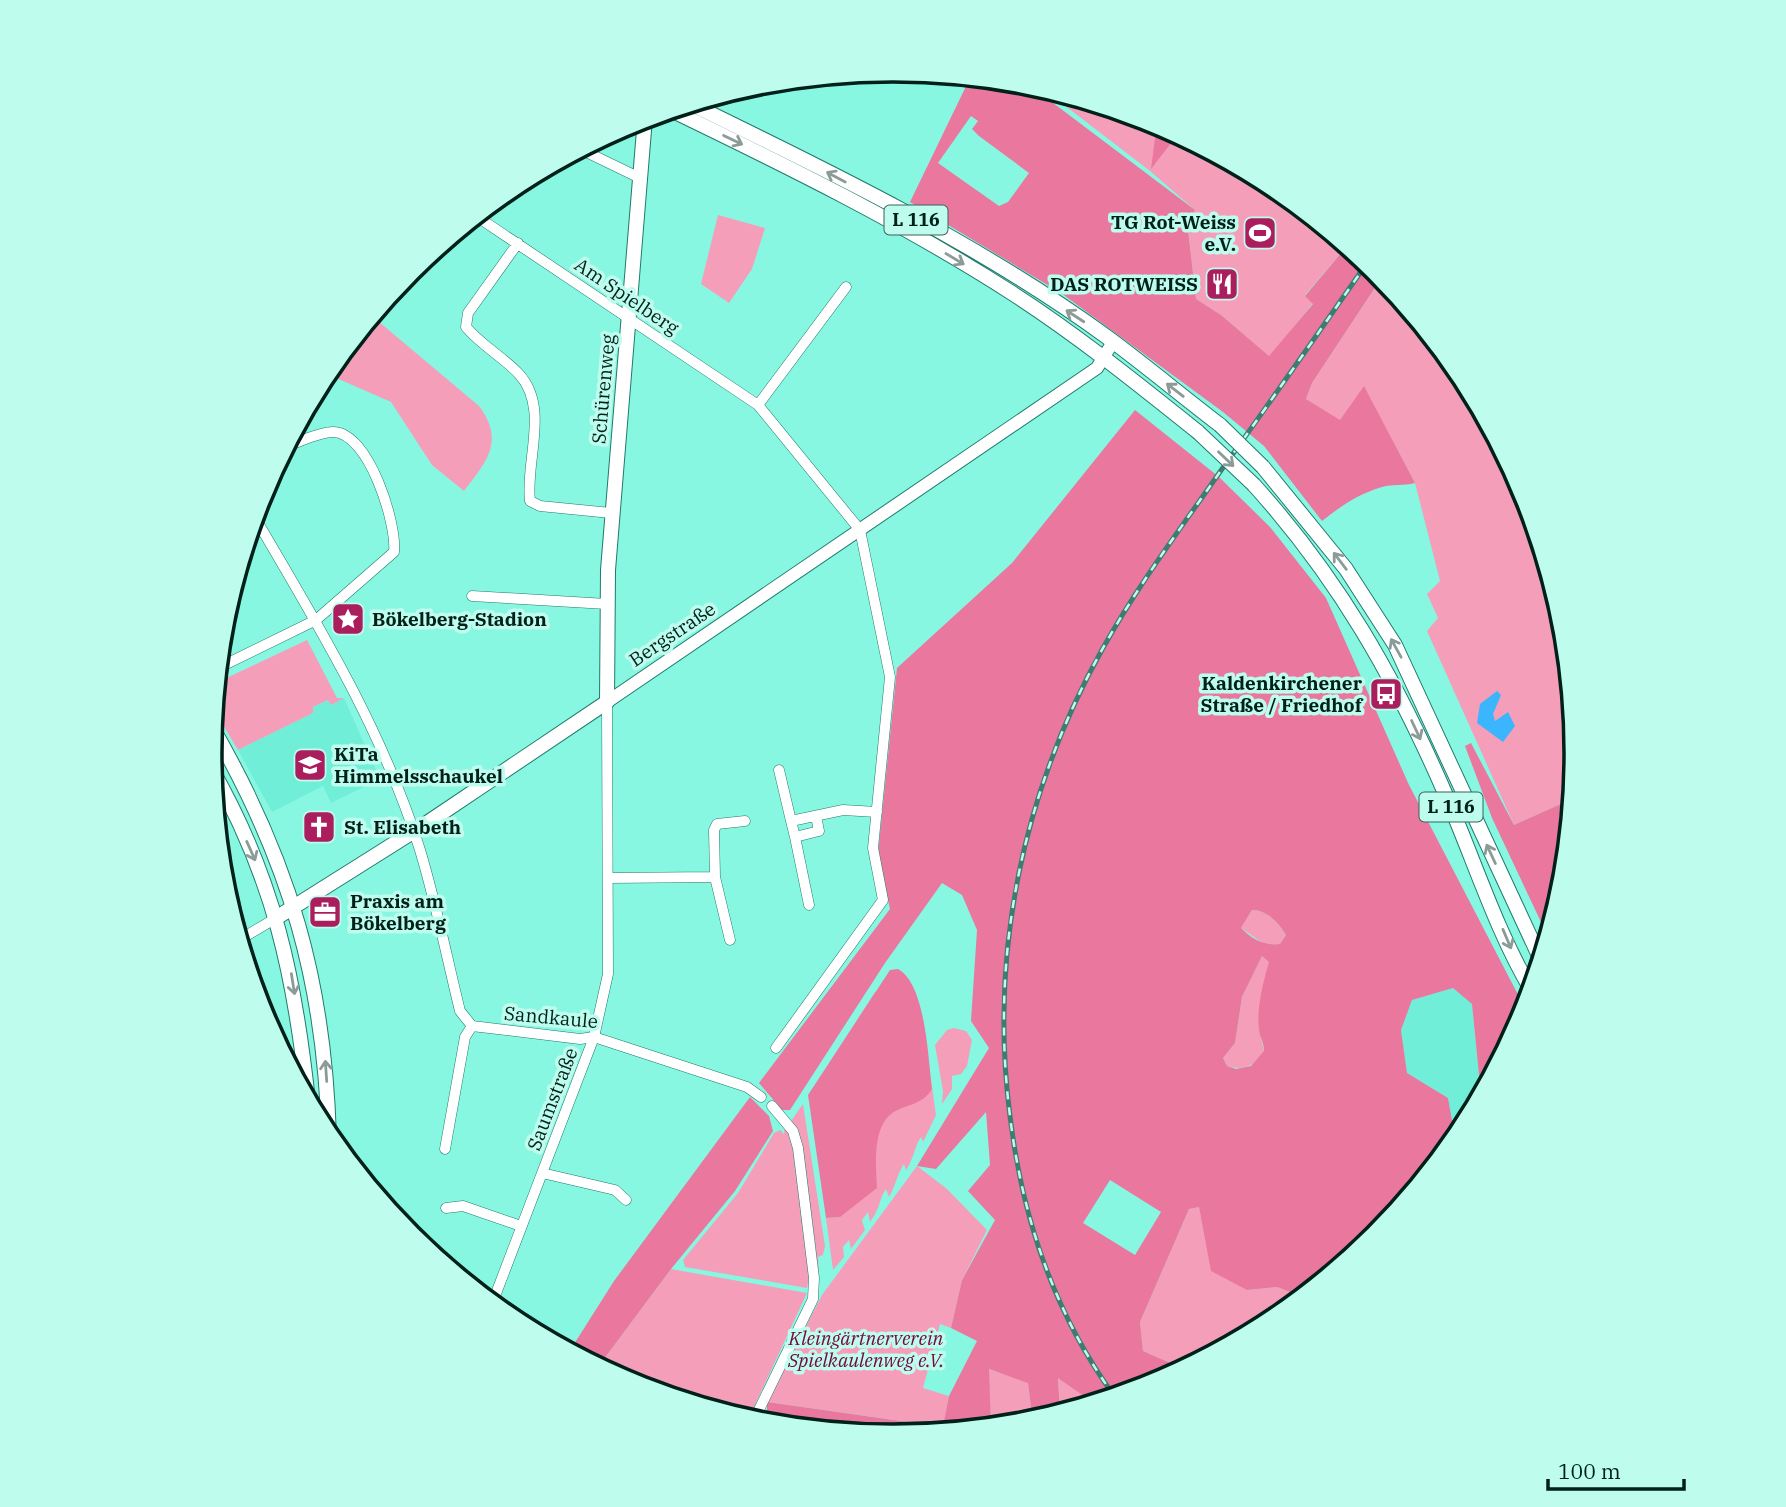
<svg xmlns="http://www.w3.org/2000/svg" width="1786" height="1507" font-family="'IBM Plex Serif',serif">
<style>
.built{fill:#70eed7}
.green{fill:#f59eb9}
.forest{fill:#ea779e;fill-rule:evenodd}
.water{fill:#3bb5fd}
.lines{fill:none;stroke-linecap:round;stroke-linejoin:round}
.minor-casing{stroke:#1f7b6c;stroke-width:11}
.tertiary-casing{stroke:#1f7b6c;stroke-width:14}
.secondary-casing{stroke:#1f7b6c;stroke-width:16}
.primary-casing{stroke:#1f7b6c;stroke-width:16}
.minor{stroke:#fff;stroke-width:10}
.tertiary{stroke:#fff;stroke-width:12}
.secondary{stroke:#fff;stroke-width:14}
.primary{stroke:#fff;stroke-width:14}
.rail-casing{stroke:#3b7d71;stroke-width:5}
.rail{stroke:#befcee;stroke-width:2.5;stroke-dasharray:8;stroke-linecap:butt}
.primary-bridge-casing{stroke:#1f7b6c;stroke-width:16;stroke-linecap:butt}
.primary-bridge{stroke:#fff;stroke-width:14}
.oneway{stroke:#8c9b98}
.labels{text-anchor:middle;stroke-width:7;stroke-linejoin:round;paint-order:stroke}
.shield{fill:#befcee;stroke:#39625a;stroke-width:2}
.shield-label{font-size:18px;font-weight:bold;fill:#00201a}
.poi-label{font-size:19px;font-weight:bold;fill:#00201a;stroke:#befcee;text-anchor:start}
.street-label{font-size:19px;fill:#00201a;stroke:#befcee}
.park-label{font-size:19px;font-style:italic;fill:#74083c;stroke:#befcee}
.rim{fill:none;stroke:#00201a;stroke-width:3.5}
</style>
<rect width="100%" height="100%" fill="#88f7e2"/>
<path class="built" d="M 344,698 L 380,779 L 331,803 L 323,786 L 272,812 L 238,750 L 313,713 L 313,707 L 329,700 L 331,705 Z
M 1453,988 L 1472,1004 L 1481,1095 L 1463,1131 L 1454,1132 L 1448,1098 L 1407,1073 L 1401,1030 L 1412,1000 Z"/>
<path class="green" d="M 1042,88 L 1155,122 L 1273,185 L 1347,246 L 1305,295 L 1313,303 L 1270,357 L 1221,315 L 1196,299 L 1187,220 L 1195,210 L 1150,171 Z
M 718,215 L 765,228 L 752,269 L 729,303 L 701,284 Z
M 1382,277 L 1462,374 L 1525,492 L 1563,621 L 1576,754 L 1572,799 L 1514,825 L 1427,631 L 1438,618 L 1427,594 L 1440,581 L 1415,483 L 1364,387 L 1340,421 L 1306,399 L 1312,383 Z
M 372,316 L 479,406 C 505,441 487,461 464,491 L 432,465 L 391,402 L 325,373 Z
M 307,640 L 337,698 L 344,698 L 331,705 L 328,700 L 313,707 L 313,713 L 238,750 L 214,710 L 216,683 Z
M 1252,910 C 1267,910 1279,923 1286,935 L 1280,944 L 1264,944 L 1241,928 Z
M 1262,956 L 1269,961 L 1260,1033 L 1264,1051 C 1255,1066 1244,1071 1227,1066 L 1223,1058 L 1235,1043 L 1242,997 Z
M 875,992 L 922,1016 L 936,1115 L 923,1142 L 921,1137 C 914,1147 914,1159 906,1170 L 904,1164 C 897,1174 896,1185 889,1197 L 886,1189 C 879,1199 880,1209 870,1222 L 868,1212 L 862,1220 L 865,1230 L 851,1249 L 849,1240 L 843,1247 L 844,1257 L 833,1270 L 826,1218 L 840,1217 L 821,1076 Z
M 954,1028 L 966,1031 L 972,1040 L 967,1066 L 961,1074 L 952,1076 L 952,1089 L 942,1104 L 943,1091 L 935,1045 L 947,1030 Z
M 803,1104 L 825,1246 L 823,1255 L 818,1257 L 819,1275 L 797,1131 L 791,1121 Z
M 785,1125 L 792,1137 L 810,1272 L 807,1288 L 685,1267 L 683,1260 L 738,1193 L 774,1133 L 780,1130 L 784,1134 Z
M 917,1166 L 947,1189 L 987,1230 L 962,1280 L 951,1328 L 940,1324 L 923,1388 L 949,1396 L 944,1427 L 767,1402 L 822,1295 Z
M 1199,1207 L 1208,1250 L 1247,1290 L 1277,1287 L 1290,1292 L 1295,1304 L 1272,1322 L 1184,1369 L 1143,1351 L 1140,1322 L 1189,1209 Z
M 671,1269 L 807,1293 L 748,1420 L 631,1385 L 598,1367 Z
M 988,1369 L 1028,1382 L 1033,1422 L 991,1427 Z
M 1058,1377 L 1090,1399 L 1094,1403 L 1060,1414 Z
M 767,1421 L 862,1433 L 865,1424 L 925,1434 L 893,1437 L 766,1424 Z"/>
<path class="forest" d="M 970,78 L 1028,84 L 1195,210 L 1187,221 L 1196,299 L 1221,315 L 1269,356 L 1313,304 L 1305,296 L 1347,246 L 1382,277 L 1312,383 L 1306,399 L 1340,420 L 1364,386 L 1415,483 C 1404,486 1392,484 1382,487 C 1358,494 1341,506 1322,521 L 1264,446 L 1223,412 L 1061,293 L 910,202 ZM 971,116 L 978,121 L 972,129 L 979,136 L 1029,173 L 1008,202 L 999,206 L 938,163 Z
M 1157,123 L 1178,134 L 1151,169 Z
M 1135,410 L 1219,477 L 1270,527 L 1326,598 L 1409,785 L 1526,1010 L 1524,1015 L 1481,1095 L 1472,1004 L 1453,988 L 1412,1000 L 1401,1030 L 1407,1073 L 1448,1098 L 1454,1132 L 1463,1131 L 1376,1237 L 1295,1304 L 1290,1292 L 1277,1287 L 1247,1290 L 1211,1271 L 1199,1207 L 1189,1209 L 1140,1322 L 1143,1351 L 1184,1369 L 1154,1385 L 1094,1403 L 1058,1378 L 1060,1414 L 1033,1422 L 1028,1383 L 989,1369 L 991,1427 L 925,1434 L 866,1425 L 863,1433 L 767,1421 L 767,1402 L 943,1427 L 949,1396 L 977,1341 L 951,1328 L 962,1280 L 995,1220 L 968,1191 L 990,1165 L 986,1112 L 936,1169 L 917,1166 L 989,1048 L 971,1021 L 977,930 L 962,895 L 942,883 L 885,963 L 790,1110 L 782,1110 L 759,1083 L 890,909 L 878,854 L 897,668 L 1012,563 ZM 1252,910 C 1267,910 1279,923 1286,935 L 1280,944 C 1264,946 1252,939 1241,928 ZM 1262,956 L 1269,962 C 1263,983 1255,1012 1260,1035 C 1262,1040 1264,1045 1264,1051 L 1251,1066 L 1236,1069 L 1227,1066 L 1223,1058 L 1235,1043 L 1242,997 ZM 1110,1180 L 1161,1212 L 1135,1255 L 1083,1223 Z
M 1471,743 L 1514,825 L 1572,799 L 1563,887 L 1548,937 L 1492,818 L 1465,746 Z
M 898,969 C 926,984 928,1059 932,1089 C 922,1106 904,1104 891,1114 C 872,1129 876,1168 877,1188 L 840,1217 L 826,1218 L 808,1095 L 890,970 Z
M 750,1097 L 769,1116 L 773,1131 L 735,1191 L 671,1269 L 598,1367 L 569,1352 L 614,1281 Z"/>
<path class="water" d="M 1497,691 L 1501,695 L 1493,714 L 1495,721 L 1508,712 L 1515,726 L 1503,742 L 1477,723 L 1480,704 Z"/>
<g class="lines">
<defs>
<path id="minor" d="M 580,149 L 640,178
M 476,216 L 758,405 L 860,530 L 890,677 L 873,848 L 883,900 L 776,1048
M 518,243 L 468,313 L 466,327 C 481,345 503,357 519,374 C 550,408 525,461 530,501 L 540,506 L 611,513
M 758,405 L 846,287
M 254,516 C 317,623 383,731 420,850 C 436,903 447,958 460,1011 L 472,1026
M 472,596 L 607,604
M 218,668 L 316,620 L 394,552 C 397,524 369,432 333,432 C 319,432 300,442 286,446
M 779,770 L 791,821
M 816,816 L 819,831 L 795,837 L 791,821 L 843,810 L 877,812
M 795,837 L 809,905
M 608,878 L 715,877
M 239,940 L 276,918
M 730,940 L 715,877 L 714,830 L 717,824 L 745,821
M 472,1026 L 580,1039 L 594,1037 L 747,1087 L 761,1097
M 445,1149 L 465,1037 L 472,1026
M 542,1173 L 615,1190 L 626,1200
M 446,1208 L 463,1206 L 521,1226
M 492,1304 L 594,1037 L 608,974 L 607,702
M 753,1422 L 813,1299 L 814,1278 L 798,1148 L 793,1131 L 772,1106"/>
<path id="tertiary" d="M 607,702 L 1097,368 L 1113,342"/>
<path id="secondary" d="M 276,918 L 427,823 L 607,702 L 608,570 L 645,118"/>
<path id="primary" d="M 691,104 C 831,172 981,245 1107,337 C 1145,365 1182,396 1220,425
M 671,110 C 787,166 903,223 1012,293 C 1077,335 1138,384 1198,432
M 1263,467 L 1346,569 L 1395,645 L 1541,960
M 1254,485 C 1338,578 1394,676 1444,791 C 1473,856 1495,929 1532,991
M 212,727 C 290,862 325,983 329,1139
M 211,768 C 274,878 295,977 308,1101"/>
</defs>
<use href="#minor" class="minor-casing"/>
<use href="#tertiary" class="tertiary-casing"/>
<use href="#secondary" class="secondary-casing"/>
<use href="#primary" class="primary-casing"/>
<use href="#minor" class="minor"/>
<use href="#tertiary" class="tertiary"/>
<use href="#secondary" class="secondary"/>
<use href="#primary" class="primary"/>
<defs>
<path id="rail" d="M 1115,1397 C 1055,1315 1022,1217 1010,1116 C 989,953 1023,791 1103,648 C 1138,585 1181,528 1222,469 C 1271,401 1319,332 1367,263"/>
</defs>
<use href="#rail" class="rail-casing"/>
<use href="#rail" class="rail"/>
<defs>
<path id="primary-bridge" d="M 1220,425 L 1263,467
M 1198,432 L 1254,485"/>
</defs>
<use href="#primary-bridge" class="primary-bridge-casing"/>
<use href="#primary-bridge" class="primary-bridge"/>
</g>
<defs><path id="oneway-shaft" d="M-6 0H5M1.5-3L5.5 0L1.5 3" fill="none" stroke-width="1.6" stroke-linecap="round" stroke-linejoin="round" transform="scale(1.75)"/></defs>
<g class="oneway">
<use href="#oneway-shaft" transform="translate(733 140) rotate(26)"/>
<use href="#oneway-shaft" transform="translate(836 177) rotate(-152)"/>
<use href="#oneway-shaft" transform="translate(955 259) rotate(31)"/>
<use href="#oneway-shaft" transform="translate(1075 316) rotate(-147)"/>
<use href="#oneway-shaft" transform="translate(1175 390) rotate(-142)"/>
<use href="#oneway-shaft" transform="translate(1226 459) rotate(44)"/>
<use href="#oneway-shaft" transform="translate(1340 561) rotate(-127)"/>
<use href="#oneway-shaft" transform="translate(1396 648) rotate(-119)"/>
<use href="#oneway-shaft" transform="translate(1416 730) rotate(65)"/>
<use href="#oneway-shaft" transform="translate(251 851) rotate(66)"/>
<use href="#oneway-shaft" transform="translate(1491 854) rotate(-115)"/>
<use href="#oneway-shaft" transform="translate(1507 939) rotate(67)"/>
<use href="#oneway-shaft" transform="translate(293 984) rotate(81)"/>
<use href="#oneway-shaft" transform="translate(326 1071) rotate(-94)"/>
</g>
<defs>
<symbol id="stadium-square" viewBox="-11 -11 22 22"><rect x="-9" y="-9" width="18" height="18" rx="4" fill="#aa1e5e" stroke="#befcee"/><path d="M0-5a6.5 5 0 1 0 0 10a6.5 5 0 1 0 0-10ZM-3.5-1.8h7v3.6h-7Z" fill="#fff"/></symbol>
<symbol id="restaurant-square" viewBox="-11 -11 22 22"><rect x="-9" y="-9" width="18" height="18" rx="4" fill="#aa1e5e" stroke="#befcee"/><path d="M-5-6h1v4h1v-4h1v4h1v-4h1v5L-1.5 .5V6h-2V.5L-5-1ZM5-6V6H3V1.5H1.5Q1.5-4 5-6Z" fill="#fff"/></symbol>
<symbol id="sight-square" viewBox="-11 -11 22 22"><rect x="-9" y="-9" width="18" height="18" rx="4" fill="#aa1e5e" stroke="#befcee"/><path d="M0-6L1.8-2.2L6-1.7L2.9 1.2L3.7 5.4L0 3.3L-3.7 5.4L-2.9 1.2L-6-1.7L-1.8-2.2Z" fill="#fff"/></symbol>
<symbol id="bus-square" viewBox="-11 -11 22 22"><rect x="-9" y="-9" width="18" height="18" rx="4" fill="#aa1e5e" stroke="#befcee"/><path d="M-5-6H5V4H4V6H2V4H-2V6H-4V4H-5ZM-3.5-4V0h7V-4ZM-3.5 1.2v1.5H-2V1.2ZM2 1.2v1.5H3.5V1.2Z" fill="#fff"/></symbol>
<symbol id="school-square" viewBox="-11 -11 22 22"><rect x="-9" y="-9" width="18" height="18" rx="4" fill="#aa1e5e" stroke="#befcee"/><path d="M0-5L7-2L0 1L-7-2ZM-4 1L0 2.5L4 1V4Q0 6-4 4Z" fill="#fff"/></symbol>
<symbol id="church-square" viewBox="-11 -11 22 22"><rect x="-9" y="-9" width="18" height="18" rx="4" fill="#aa1e5e" stroke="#befcee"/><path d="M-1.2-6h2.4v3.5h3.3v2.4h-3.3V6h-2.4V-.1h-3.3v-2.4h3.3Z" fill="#fff"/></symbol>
<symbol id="office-square" viewBox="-11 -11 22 22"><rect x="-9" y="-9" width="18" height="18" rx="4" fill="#aa1e5e" stroke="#befcee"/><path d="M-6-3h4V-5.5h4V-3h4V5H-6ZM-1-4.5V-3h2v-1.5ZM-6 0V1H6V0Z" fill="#fff"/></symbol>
</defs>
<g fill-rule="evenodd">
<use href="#stadium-square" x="1241" y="214" width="38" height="38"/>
<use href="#restaurant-square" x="1203" y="265" width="38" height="38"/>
<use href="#sight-square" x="329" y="600" width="38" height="38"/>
<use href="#bus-square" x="1367" y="675" width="38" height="38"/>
<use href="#school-square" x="291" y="746" width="38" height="38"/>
<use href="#church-square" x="300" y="808" width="38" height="38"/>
<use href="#office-square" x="306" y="893" width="38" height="38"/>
</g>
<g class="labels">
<g class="shield">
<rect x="884.5" y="205.5" width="63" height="29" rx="5"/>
<rect x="1419.5" y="792.5" width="63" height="29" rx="5"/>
</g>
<g class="shield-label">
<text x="916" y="226">L 116</text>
<text x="1451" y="813">L 116</text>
</g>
<g class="poi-label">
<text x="1236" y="229" text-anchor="end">TG Rot-Weiss<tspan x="1236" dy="22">e.V.</tspan></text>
<text x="1198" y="291" text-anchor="end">DAS ROTWEISS</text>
<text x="372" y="626">Bökelberg-Stadion</text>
<text x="1362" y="690" text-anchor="end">Kaldenkirchener<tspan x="1362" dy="22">Straße / Friedhof</tspan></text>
<text x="334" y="761">KiTa<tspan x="334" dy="22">Himmelsschaukel</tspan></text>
<text x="344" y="834">St. Elisabeth</text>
<text x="350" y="908">Praxis am<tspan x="350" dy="22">Bökelberg</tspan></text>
</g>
<g class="street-label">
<text transform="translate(627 296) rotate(34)" y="7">Am Spielberg</text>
<text transform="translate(603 389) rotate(-85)" y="7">Schürenweg</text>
<text transform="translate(672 634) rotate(-34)" y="7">Bergstraße</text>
<text transform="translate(551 1017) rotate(5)" y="7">Sandkaule</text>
<text transform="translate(552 1099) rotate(-69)" y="7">Saumstraße</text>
</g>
<g class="park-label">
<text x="866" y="1345">Kleingärtnerverein<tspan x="866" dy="22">Spielkaulenweg e.V.</tspan></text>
</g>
</g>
<path d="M0 0H1786V1507H0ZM222 753a671 671 0 1 1 1342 0a671 671 0 1 1-1342 0Z" fill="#befcee" fill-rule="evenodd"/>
<path class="rim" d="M222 753a671 671 0 1 1 1342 0a671 671 0 1 1-1342 0Z"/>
<path d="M1548 1479v10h136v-10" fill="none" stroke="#00201a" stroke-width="3.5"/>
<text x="1558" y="1479" font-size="21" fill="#00201a" stroke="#befcee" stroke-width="5" paint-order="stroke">100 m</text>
</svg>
